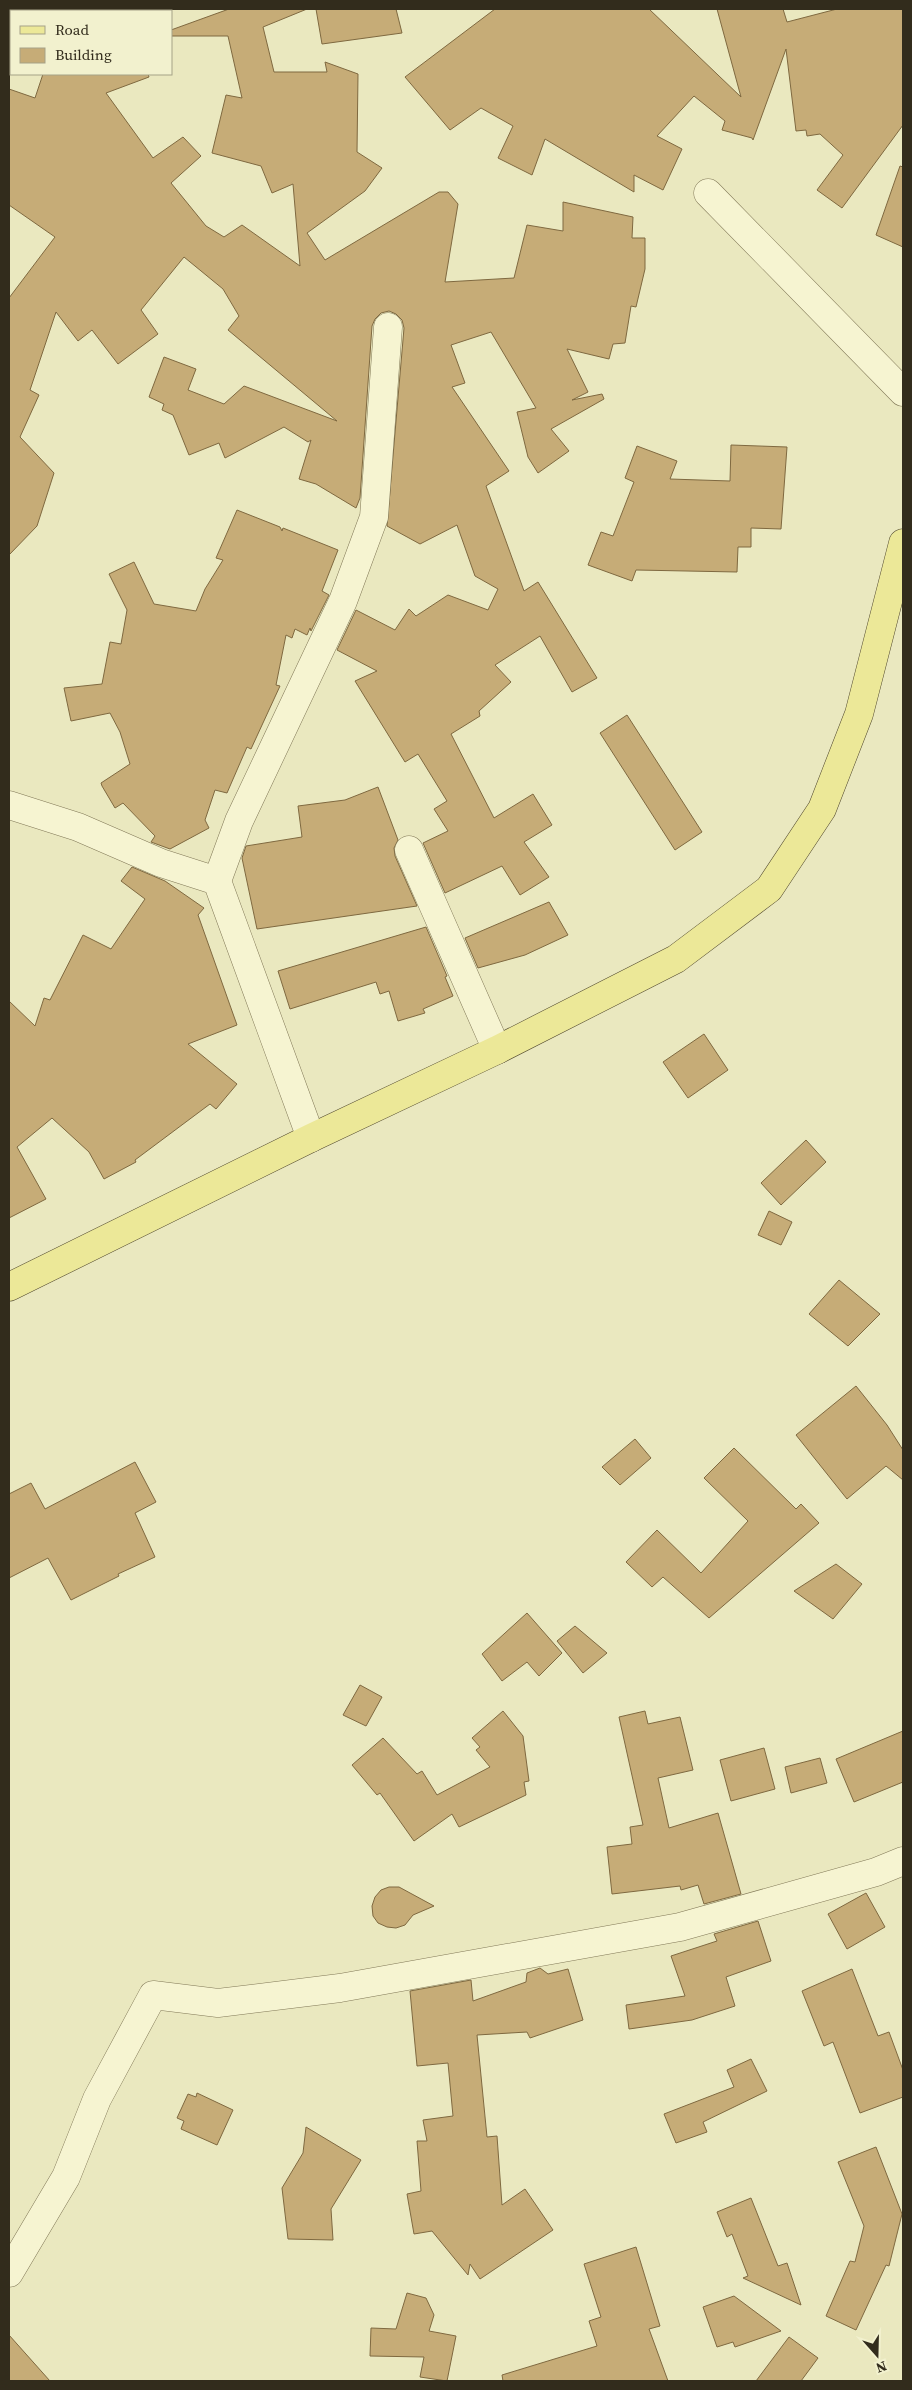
<svg xmlns="http://www.w3.org/2000/svg" width="912" height="2390" font-family="'Source Serif 4',serif">
<style>
.building{fill:#c6ac77;stroke:#7f6940}
.lines{fill:none;stroke-linecap:round;stroke-linejoin:round}
.minor-casing{stroke:#827958;stroke-width:29}
.primary-casing{stroke:#4f462d;stroke-width:29}
.minor{stroke:#f6f4d1;stroke-width:28}
.primary{stroke:#ece898;stroke-width:28}
</style>
<rect width="100%" height="100%" fill="#eae8bf"/>
<path class="building" d="M 229,9 L 307,9 L 263,27 L 274,72 L 327,72 L 325,62 L 358,74 L 357,152 L 382,168 L 365,191 L 307,233 L 325,260 L 439,192 L 448,192 L 458,204 L 445,282 L 514,278 L 527,225 L 563,231 L 563,202 L 633,217 L 632,238 L 645,238 L 645,269 L 636,307 L 631,306 L 625,343 L 613,344 L 609,359 L 567,349 L 588,392 L 572,400 L 602,394 L 604,399 L 551,429 L 569,451 L 538,473 L 528,457 L 517,412 L 536,408 L 491,332 L 451,345 L 465,383 L 452,387 L 509,471 L 486,486 L 524,591 L 538,582 L 597,678 L 572,692 L 540,636 L 495,665 L 511,682 L 479,711 L 480,716 L 451,734 L 494,818 L 533,794 L 552,825 L 524,842 L 549,877 L 520,895 L 502,866 L 445,893 L 423,843 L 448,831 L 434,809 L 447,801 L 418,754 L 405,762 L 355,681 L 377,671 L 337,650 L 356,610 L 395,630 L 409,609 L 416,616 L 448,595 L 488,610 L 498,589 L 475,576 L 457,525 L 420,544 L 387,526 L 404,328 L 402,320 L 396,314 L 389,311 L 381,313 L 375,319 L 372,326 L 360,498 L 356,508 L 316,484 L 299,479 L 311,440 L 308,442 L 284,427 L 225,458 L 219,443 L 189,455 L 173,415 L 162,410 L 164,404 L 149,397 L 164,357 L 196,369 L 188,390 L 224,404 L 244,386 L 337,421 L 228,330 L 239,316 L 223,289 L 184,257 L 141,310 L 158,334 L 118,364 L 92,330 L 78,341 L 56,312 L 30,390 L 39,395 L 20,437 L 54,473 L 37,526 L 9,555 L 9,298 L 55,237 L 9,205 L 9,89 L 35,98 L 43,74 L 148,74 L 149,77 L 106,93 L 153,158 L 183,137 L 201,156 L 171,183 L 206,226 L 224,237 L 242,225 L 300,266 L 293,184 L 272,193 L 261,166 L 212,153 L 226,95 L 242,98 L 228,36 L 171,36 L 171,30 Z
M 316,9 L 396,9 L 402,33 L 322,44 Z
M 495,9 L 649,9 L 741,97 L 717,9 L 783,9 L 787,22 L 837,9 L 903,9 L 903,125 L 842,208 L 817,190 L 843,155 L 820,134 L 807,136 L 806,130 L 796,131 L 786,49 L 753,140 L 752,138 L 722,130 L 725,121 L 694,96 L 657,136 L 682,149 L 663,190 L 634,175 L 634,192 L 545,139 L 532,175 L 498,158 L 513,126 L 481,108 L 450,130 L 405,77 Z
M 900,166 L 903,167 L 903,247 L 876,235 Z
M 731,445 L 787,447 L 781,529 L 751,528 L 751,547 L 738,547 L 737,572 L 636,570 L 632,581 L 588,565 L 601,532 L 613,536 L 634,482 L 625,478 L 637,446 L 677,461 L 670,479 L 730,481 Z
M 237,510 L 280,527 L 282,531 L 283,528 L 338,550 L 322,591 L 329,595 L 311,631 L 310,628 L 307,635 L 295,629 L 292,638 L 286,635 L 276,685 L 280,686 L 251,749 L 247,747 L 227,793 L 215,790 L 205,820 L 209,828 L 170,849 L 151,842 L 155,836 L 123,803 L 115,808 L 102,786 L 101,783 L 130,764 L 120,732 L 110,713 L 71,721 L 64,688 L 102,684 L 110,642 L 121,644 L 127,610 L 109,574 L 134,562 L 154,604 L 196,611 L 205,589 L 223,560 L 216,558 Z
M 627,715 L 702,832 L 675,850 L 600,733 Z
M 378,787 L 398,840 L 394,848 L 395,856 L 417,906 L 257,929 L 242,858 L 246,846 L 302,837 L 298,806 L 345,800 Z
M 132,867 L 165,881 L 204,908 L 198,915 L 237,1025 L 188,1044 L 237,1084 L 216,1109 L 210,1104 L 135,1160 L 136,1162 L 104,1179 L 89,1152 L 52,1118 L 17,1147 L 46,1199 L 9,1218 L 9,1001 L 35,1026 L 44,998 L 50,1000 L 83,935 L 111,949 L 145,899 L 121,881 Z
M 549,902 L 568,935 L 525,955 L 478,968 L 465,938 Z
M 426,927 L 447,976 L 445,977 L 453,996 L 423,1009 L 425,1013 L 398,1021 L 389,991 L 380,994 L 376,982 L 290,1009 L 278,971 Z
M 704,1034 L 728,1070 L 688,1098 L 663,1062 Z
M 806,1140 L 826,1162 L 781,1205 L 761,1183 Z
M 769,1211 L 792,1222 L 781,1245 L 758,1235 Z
M 839,1280 L 880,1314 L 848,1346 L 809,1314 Z
M 856,1386 L 887,1425 L 903,1450 L 903,1480 L 886,1466 L 847,1499 L 796,1435 Z
M 635,1439 L 651,1458 L 620,1485 L 602,1467 Z
M 734,1448 L 796,1509 L 801,1504 L 819,1523 L 709,1618 L 663,1577 L 652,1587 L 626,1562 L 657,1530 L 701,1573 L 748,1521 L 704,1478 Z
M 135,1462 L 156,1502 L 135,1513 L 155,1557 L 118,1574 L 119,1576 L 71,1600 L 48,1558 L 9,1578 L 9,1494 L 31,1483 L 45,1509 Z
M 836,1564 L 862,1584 L 833,1619 L 794,1591 Z
M 527,1613 L 562,1653 L 539,1676 L 527,1662 L 502,1681 L 482,1654 Z
M 575,1626 L 607,1653 L 583,1673 L 557,1641 Z
M 360,1685 L 382,1697 L 366,1726 L 343,1715 Z
M 503,1711 L 523,1736 L 529,1781 L 524,1782 L 526,1795 L 459,1827 L 452,1814 L 414,1841 L 380,1793 L 377,1795 L 352,1765 L 383,1738 L 417,1774 L 422,1771 L 437,1795 L 490,1767 L 476,1750 L 480,1747 L 472,1738 Z
M 645,1711 L 648,1724 L 680,1717 L 693,1770 L 658,1778 L 669,1828 L 718,1813 L 741,1894 L 704,1904 L 698,1885 L 681,1890 L 680,1886 L 612,1894 L 607,1847 L 632,1844 L 630,1827 L 643,1825 L 619,1717 Z
M 903,1731 L 903,1782 L 854,1802 L 836,1759 Z
M 764,1748 L 775,1789 L 731,1801 L 720,1760 Z
M 820,1758 L 827,1783 L 791,1793 L 785,1767 Z
M 389,1887 L 399,1887 L 434,1906 L 413,1915 L 405,1925 L 396,1928 L 387,1927 L 378,1923 L 373,1916 L 372,1906 L 375,1897 L 381,1890 Z
M 866,1893 L 885,1927 L 847,1949 L 828,1914 Z
M 758,1921 L 771,1961 L 726,1977 L 735,2006 L 692,2020 L 629,2029 L 626,2005 L 685,1996 L 671,1956 L 717,1941 L 714,1934 Z
M 540,1968 L 548,1974 L 568,1969 L 583,2020 L 530,2038 L 527,2032 L 477,2035 L 487,2137 L 497,2136 L 502,2205 L 525,2189 L 553,2230 L 480,2279 L 470,2264 L 468,2275 L 432,2231 L 414,2234 L 407,2194 L 421,2191 L 417,2141 L 427,2141 L 423,2120 L 453,2116 L 448,2063 L 417,2066 L 410,1991 L 471,1980 L 473,2001 L 526,1982 L 527,1973 Z
M 852,1969 L 878,2036 L 889,2032 L 903,2070 L 903,2097 L 860,2113 L 833,2042 L 824,2046 L 802,1991 Z
M 751,2059 L 767,2091 L 703,2122 L 707,2132 L 676,2143 L 664,2114 L 734,2087 L 727,2070 Z
M 197,2093 L 233,2110 L 217,2145 L 181,2129 L 184,2121 L 177,2118 L 188,2094 L 196,2097 Z
M 306,2127 L 361,2160 L 331,2209 L 333,2240 L 288,2239 L 282,2188 L 303,2153 Z
M 876,2147 L 902,2214 L 889,2266 L 886,2265 L 856,2330 L 826,2316 L 850,2261 L 855,2262 L 864,2226 L 838,2162 Z
M 751,2198 L 778,2266 L 787,2263 L 801,2305 L 743,2278 L 748,2276 L 732,2234 L 727,2237 L 717,2212 Z
M 636,2247 L 660,2326 L 649,2329 L 668,2381 L 503,2381 L 502,2375 L 597,2346 L 589,2321 L 601,2317 L 584,2264 Z
M 407,2293 L 426,2298 L 434,2315 L 429,2331 L 456,2336 L 447,2381 L 420,2377 L 424,2357 L 370,2356 L 371,2328 L 396,2329 Z
M 734,2296 L 781,2331 L 735,2347 L 733,2342 L 717,2347 L 703,2307 Z
M 9,2335 L 50,2381 L 9,2381 Z
M 789,2337 L 818,2358 L 801,2381 L 756,2381 Z"/>
<g class="lines">
<defs>
<path id="minor" d="M 708,193 L 903,392
M 9,805 L 78,827 L 161,863 L 217,881 L 311,1138
M 409,850 L 497,1050
M 217,881 L 239,821 L 343,601 L 374,517 L 388,327
M 9,2273 L 66,2177 L 97,2099 L 153,1995 L 218,2003 L 340,1988 L 680,1927 L 876,1872 L 903,1861"/>
<path id="primary" d="M 9,1287 L 311,1138 L 497,1050 L 676,959 L 769,889 L 822,809 L 859,714 L 903,543"/>
</defs>
<use href="#minor" class="minor-casing"/>
<use href="#primary" class="primary-casing"/>
<use href="#minor" class="minor"/>
<use href="#primary" class="primary"/>
</g>
<rect width="912" height="2390" fill="none" stroke="#322c1c" stroke-width="20"/>
<rect x="10" y="10" width="162" height="65" fill="#f2f1ce" stroke="#a5a287"/>
<rect x="20" y="26" width="25" height="8" fill="#ece898" stroke="#a5a287"/>
<text x="55" y="35" font-size="15" fill="#322c1c">Road</text>
<rect x="20" y="48" width="25" height="15" fill="#c6ac77" stroke="#a5a287"/>
<text x="55" y="60" font-size="15" fill="#322c1c">Building</text>
<g transform="translate(877 2355) rotate(160)" stroke="#f2f1ce" stroke-width="4" paint-order="stroke">
<path d="M0-4L9 19L0 12L-9 19Z" fill="#322c1c"/>
<text y="-8" font-size="14" font-weight="bold" text-anchor="middle" fill="#322c1c">N</text>
</g>
</svg>
